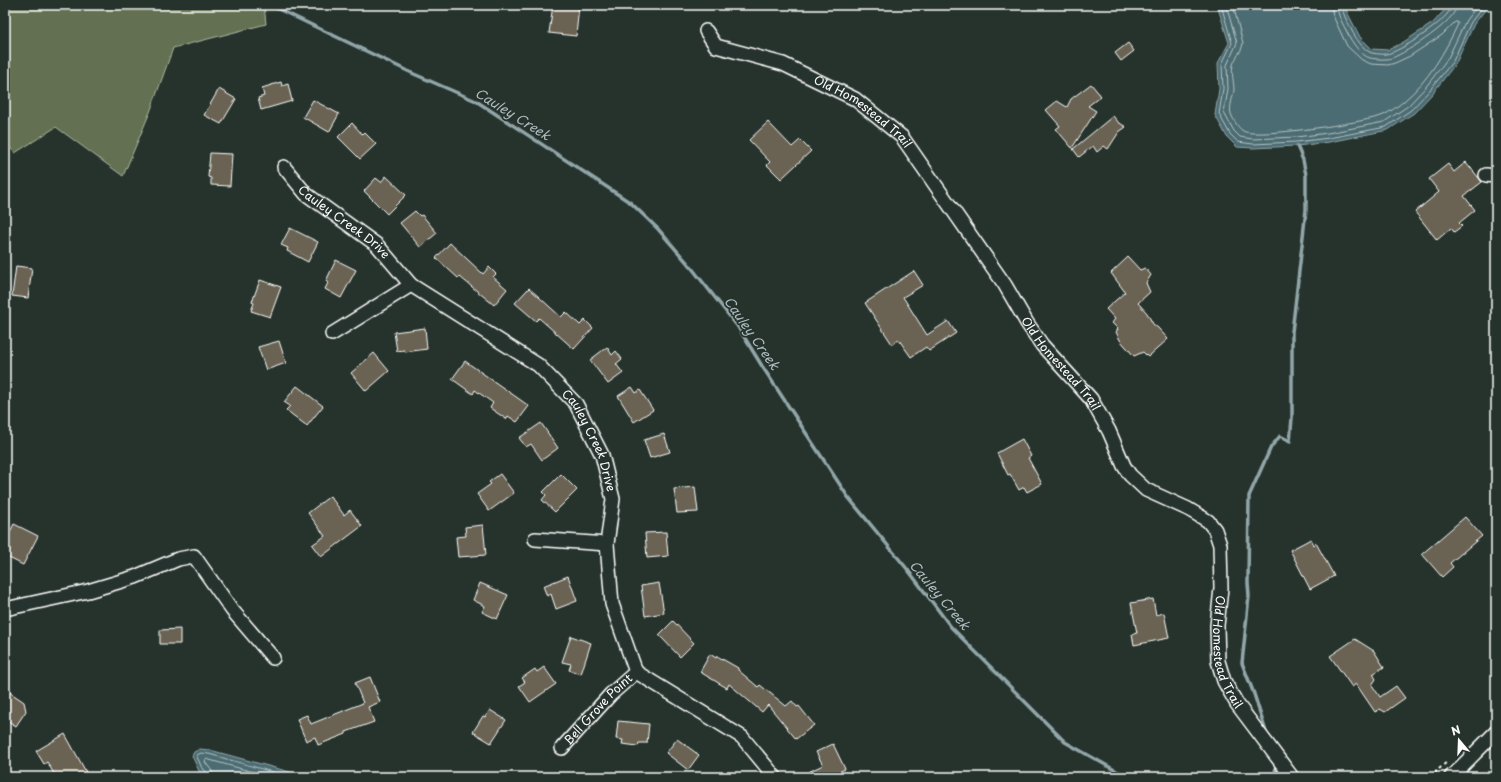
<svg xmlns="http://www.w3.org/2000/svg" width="1501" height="782" font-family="'Playpen Sans',sans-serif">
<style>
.green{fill:#637051;stroke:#b1b8a8}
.water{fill:#4b6c72;stroke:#93a7aa}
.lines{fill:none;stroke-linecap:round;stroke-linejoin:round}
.shore{stroke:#b7c4c7;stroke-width:1}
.stream{stroke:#93a7aa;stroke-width:3.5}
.building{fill:#6a6353;stroke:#fff}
.minor-casing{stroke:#fff;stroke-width:16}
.path{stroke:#fff;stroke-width:2;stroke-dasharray:3 3;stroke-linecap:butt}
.minor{stroke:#26332d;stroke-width:13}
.labels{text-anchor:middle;stroke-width:3.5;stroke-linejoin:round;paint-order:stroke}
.street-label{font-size:12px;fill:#fff;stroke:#26332d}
.water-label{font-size:13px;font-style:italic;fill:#aebdc0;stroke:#26332d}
</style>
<rect width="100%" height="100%" fill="#26332d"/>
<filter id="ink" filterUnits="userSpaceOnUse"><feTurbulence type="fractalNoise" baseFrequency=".025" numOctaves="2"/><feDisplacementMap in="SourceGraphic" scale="8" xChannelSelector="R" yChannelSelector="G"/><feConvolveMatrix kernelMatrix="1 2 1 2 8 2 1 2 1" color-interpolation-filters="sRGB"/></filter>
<g filter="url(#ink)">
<path class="green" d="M 5,5 L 264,5 L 266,24 L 173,48 L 150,112 L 123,176 L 56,127 L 15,153 L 5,142 Z"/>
<path class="water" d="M 1217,5 L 1346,5 L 1346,10 L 1360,37 L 1372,49 L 1388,50 L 1402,43 L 1433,23 L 1449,5 L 1489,5 L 1474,24 L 1456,63 L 1432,94 L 1414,113 L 1388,130 L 1329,142 L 1297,146 L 1253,148 L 1237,147 L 1227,137 L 1215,115 L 1219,89 L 1218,63 L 1229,43 Z
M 200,749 L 210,750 L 308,777 L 206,777 L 199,771 L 192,756 L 194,752 Z"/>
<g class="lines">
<path class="shore" d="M 1221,5 L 1232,43 L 1222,64 L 1223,89 L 1219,114 L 1230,134 L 1238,142 L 1253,144 L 1296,142 L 1329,138 L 1386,127 L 1411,110 L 1429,91 L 1453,61 L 1471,22 L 1484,5
M 1226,5 L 1237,43 L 1227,65 L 1228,89 L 1224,113 L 1234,131 L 1240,137 L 1253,139 L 1296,137 L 1328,133 L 1384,122 L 1408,106 L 1425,88 L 1448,58 L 1466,20 L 1478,5
M 1233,5 L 1243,43 C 1242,52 1235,57 1233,65 C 1231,73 1234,82 1234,90 C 1233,97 1229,107 1231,114 C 1233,119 1238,128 1243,131 C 1255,139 1365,122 1381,116 C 1389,113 1398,106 1404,101 C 1428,81 1445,52 1458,24 L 1457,22 L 1455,22 L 1442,35 L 1410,56 L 1395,63 L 1388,65 L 1371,64 L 1362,60 L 1347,46 L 1333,16 L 1331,5
M 1337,5 C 1337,15 1343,24 1348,34 C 1351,41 1361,56 1370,58 C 1376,59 1386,60 1392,58 C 1407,52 1456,22 1457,5
M 1342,5 C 1342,14 1348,22 1352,31 C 1355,37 1364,51 1372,53 C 1377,54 1386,55 1390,53 C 1404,49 1451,19 1452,5
M 208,777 L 208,773 L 202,768 L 197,757 L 197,755 L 201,753 L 209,754 L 290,777
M 213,777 L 212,771 L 205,762 L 206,759 L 271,777"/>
<path class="stream" d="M 270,5 L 414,74 L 476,101 L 631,203 L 658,229 L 691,267 L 738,327 L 762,366 L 848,497 L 908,570 L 951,627 L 1065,742 L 1127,777
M 1267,735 L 1254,694 L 1242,663 L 1249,596 L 1248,583 L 1249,496 L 1271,447 L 1280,436 L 1290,441 L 1292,418 L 1292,332 L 1306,210 L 1306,175 L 1303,160 L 1297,146
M 1275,777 L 1276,762"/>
</g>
<path class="building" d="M 553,5 L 579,5 L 576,36 L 549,33 Z
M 1128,43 L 1134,51 L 1121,61 L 1115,53 Z
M 281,82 L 282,86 L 288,84 L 292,101 L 261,110 L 258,98 L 264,96 L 262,88 Z
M 1091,84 L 1101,96 L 1088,106 L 1096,111 L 1072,148 L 1056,129 L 1060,126 L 1046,110 L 1057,101 L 1067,107 L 1071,99 Z
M 219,89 L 236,99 L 221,124 L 204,115 Z
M 313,100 L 339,114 L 329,132 L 303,117 Z
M 1113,116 L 1118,122 L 1126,127 L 1119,132 L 1108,149 L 1104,146 L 1097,152 L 1093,146 L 1079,157 L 1073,149 Z
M 768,122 L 792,147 L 800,140 L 811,151 L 781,179 L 767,165 L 770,162 L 749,140 Z
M 352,123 L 362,134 L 364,132 L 376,144 L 360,159 L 338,137 Z
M 210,153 L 232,154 L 230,186 L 211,185 L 211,178 L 208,177 Z
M 1466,162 L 1482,182 L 1464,196 L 1475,210 L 1459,223 L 1462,226 L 1454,232 L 1451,228 L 1437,240 L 1415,212 L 1439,192 L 1429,179 L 1448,164 L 1454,172 Z
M 386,176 L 406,195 L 387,214 L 364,191 L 376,178 L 381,182 Z
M 415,211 L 420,216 L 422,215 L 437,233 L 420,247 L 400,223 Z
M 290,228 L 318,242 L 308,262 L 287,251 L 288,248 L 281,245 Z
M 450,243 L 483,274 L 489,267 L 496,274 L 493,277 L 507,289 L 494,305 L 460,277 L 458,278 L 436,258 Z
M 1128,257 L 1140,270 L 1145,268 L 1151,275 L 1146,283 L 1150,292 L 1138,303 L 1147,313 L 1153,324 L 1158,328 L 1168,339 L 1148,357 L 1143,352 L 1134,356 L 1120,340 L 1116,332 L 1118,329 L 1112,323 L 1115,319 L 1106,309 L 1125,292 L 1111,273 Z
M 336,260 L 356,270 L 341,298 L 325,289 L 328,283 L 326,281 Z
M 16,266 L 32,268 L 28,298 L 12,296 Z
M 914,271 L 923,285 L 903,297 L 927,335 L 948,321 L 956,333 L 929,351 L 926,347 L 911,357 L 899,340 L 892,344 L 865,303 Z
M 260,280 L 281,287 L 270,317 L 251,311 L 254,303 L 252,302 Z
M 529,288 L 561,317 L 566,312 L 580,325 L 585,320 L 593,328 L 574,349 L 539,318 L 536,321 L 515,303 Z
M 425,328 L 427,349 L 405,352 L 404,350 L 397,351 L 394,332 Z
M 279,341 L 286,363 L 266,370 L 258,347 Z
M 607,347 L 612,355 L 616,351 L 622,359 L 616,364 L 623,373 L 608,384 L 590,360 Z
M 374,353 L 389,371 L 366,391 L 351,373 Z
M 465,361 L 529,406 L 517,422 L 508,416 L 506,419 L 490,408 L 493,403 L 475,390 L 473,394 L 452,379 Z
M 297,386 L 323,406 L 307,426 L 286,410 L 290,406 L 284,402 Z
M 632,387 L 636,393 L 640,390 L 653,410 L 634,422 L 618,396 Z
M 541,423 L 558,448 L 542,460 L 531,444 L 526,447 L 519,438 Z
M 664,434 L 670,452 L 650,458 L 644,440 Z
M 1022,439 L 1031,456 L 1028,458 L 1042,484 L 1027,492 L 1024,487 L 1019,490 L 1010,474 L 1008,475 L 997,453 Z
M 500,474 L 514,493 L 489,511 L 477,494 L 491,484 L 489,482 Z
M 561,474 L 577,490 L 555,512 L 542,500 L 546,495 L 543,492 Z
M 695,487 L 698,512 L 677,513 L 674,489 Z
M 330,496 L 344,515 L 350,510 L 362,526 L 321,557 L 312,545 L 325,536 L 308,513 Z
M 1465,517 L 1482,536 L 1450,563 L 1453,567 L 1442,577 L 1422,554 Z
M 14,524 L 38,536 L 23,565 L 5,556 L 5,542 Z
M 483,525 L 486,555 L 458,557 L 456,537 L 466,536 L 465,527 Z
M 666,532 L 668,556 L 647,558 L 645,533 Z
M 1311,539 L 1314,545 L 1316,543 L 1334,576 L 1310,589 L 1290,550 Z
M 568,576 L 577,601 L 556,609 L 551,594 L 547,596 L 543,586 Z
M 480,583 L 508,595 L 497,619 L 482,612 L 485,606 L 473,600 Z
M 659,583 L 664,613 L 645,616 L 641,586 Z
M 1153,599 L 1156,615 L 1164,613 L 1169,638 L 1134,645 L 1132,634 L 1137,633 L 1131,603 Z
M 673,621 L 694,643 L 680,657 L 659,635 Z
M 180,629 L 180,644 L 160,644 L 160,630 Z
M 571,636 L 591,643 L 581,674 L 569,670 L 571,664 L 562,662 Z
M 1355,639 L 1374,651 L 1384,667 L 1373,674 L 1376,679 L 1372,685 L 1380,697 L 1396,686 L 1405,698 L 1385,712 L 1380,709 L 1375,712 L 1356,684 L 1352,687 L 1330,656 Z
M 710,654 L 716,658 L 717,656 L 738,668 L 738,670 L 758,687 L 760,685 L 786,706 L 792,701 L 797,707 L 799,706 L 814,725 L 796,739 L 768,705 L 762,712 L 729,684 L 727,688 L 700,672 Z
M 544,667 L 556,684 L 530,702 L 519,686 L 525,682 L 522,678 L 535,669 L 537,672 Z
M 370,677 L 380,702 L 368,707 L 374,722 L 346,732 L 346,734 L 318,745 L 315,737 L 306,741 L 297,719 L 307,715 L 311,724 L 363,703 L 355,683 Z
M 5,689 L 24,702 L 26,711 L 16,726 L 5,719 Z
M 490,710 L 506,720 L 491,743 L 473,732 L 483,716 L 485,717 Z
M 618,721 L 649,724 L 647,743 L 639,743 L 638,746 L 622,744 L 623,740 L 616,739 Z
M 65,734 L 86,772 L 77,777 L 56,777 L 47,762 L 44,764 L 36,751 Z
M 677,739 L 699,755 L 688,770 L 666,753 Z
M 833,744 L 845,769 L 828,777 L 798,777 L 823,765 L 816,752 Z"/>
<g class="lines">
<defs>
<g id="minor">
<path id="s1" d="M 706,31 L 716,46 L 783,64 L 855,99 L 902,137 L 1005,285 L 1027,323 L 1042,345 L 1091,399 L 1109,431 L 1124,466 L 1130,475 L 1146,490 L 1188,509 L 1208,521 L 1215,530 L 1220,545 L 1221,588 L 1217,626 L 1218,661 L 1224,681 L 1237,704 L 1292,777"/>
<path id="s2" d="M 284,167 L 306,194 L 377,245 L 411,285 L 538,365 L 576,404 L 602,455 L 613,499 L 607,544 L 612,604 L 636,672 L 742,737 L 775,777"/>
<path d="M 1486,175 L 1496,176"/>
<path d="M 332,334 L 411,285"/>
<path d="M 535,539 L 607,544"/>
<path d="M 5,609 L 88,591 L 135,577 L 178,559 L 194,556 L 232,610 L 273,658"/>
<path id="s3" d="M 562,748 L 611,694 L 636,672"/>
<path d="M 1451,777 L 1496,732"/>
</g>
</defs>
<use href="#minor" class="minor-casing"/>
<path class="path" d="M 1430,777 L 1448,761"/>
<use href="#minor" class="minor"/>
</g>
</g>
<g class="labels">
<g class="street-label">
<text dy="4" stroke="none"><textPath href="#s1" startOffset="181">Old Homestead Trail</textPath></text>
<text dy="4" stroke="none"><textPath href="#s2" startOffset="82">Cauley Creek Drive</textPath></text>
<text dy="4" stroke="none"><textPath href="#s1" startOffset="505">Old Homestead Trail</textPath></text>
<text dy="4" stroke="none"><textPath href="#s2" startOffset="418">Cauley Creek Drive</textPath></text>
<text dy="4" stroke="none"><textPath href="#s1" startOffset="865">Old Homestead Trail</textPath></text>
<text dy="4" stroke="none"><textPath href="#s3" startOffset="53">Bell Grove Point</textPath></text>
</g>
<g class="water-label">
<text transform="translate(513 114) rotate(32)" y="5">Cauley Creek</text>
<text transform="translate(752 333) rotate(55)" y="5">Cauley Creek</text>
<text transform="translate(940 595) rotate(50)" y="5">Cauley Creek</text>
</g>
</g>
<rect width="1501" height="782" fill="none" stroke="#26332d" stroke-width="20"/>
<rect x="10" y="10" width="1481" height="762" fill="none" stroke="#fff" stroke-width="1.5" filter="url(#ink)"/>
<g transform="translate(1459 740) rotate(341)" stroke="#26332d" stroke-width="3" paint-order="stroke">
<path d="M0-3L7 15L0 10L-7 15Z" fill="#ffffff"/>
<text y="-6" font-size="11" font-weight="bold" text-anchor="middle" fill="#ffffff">N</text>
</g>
</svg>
